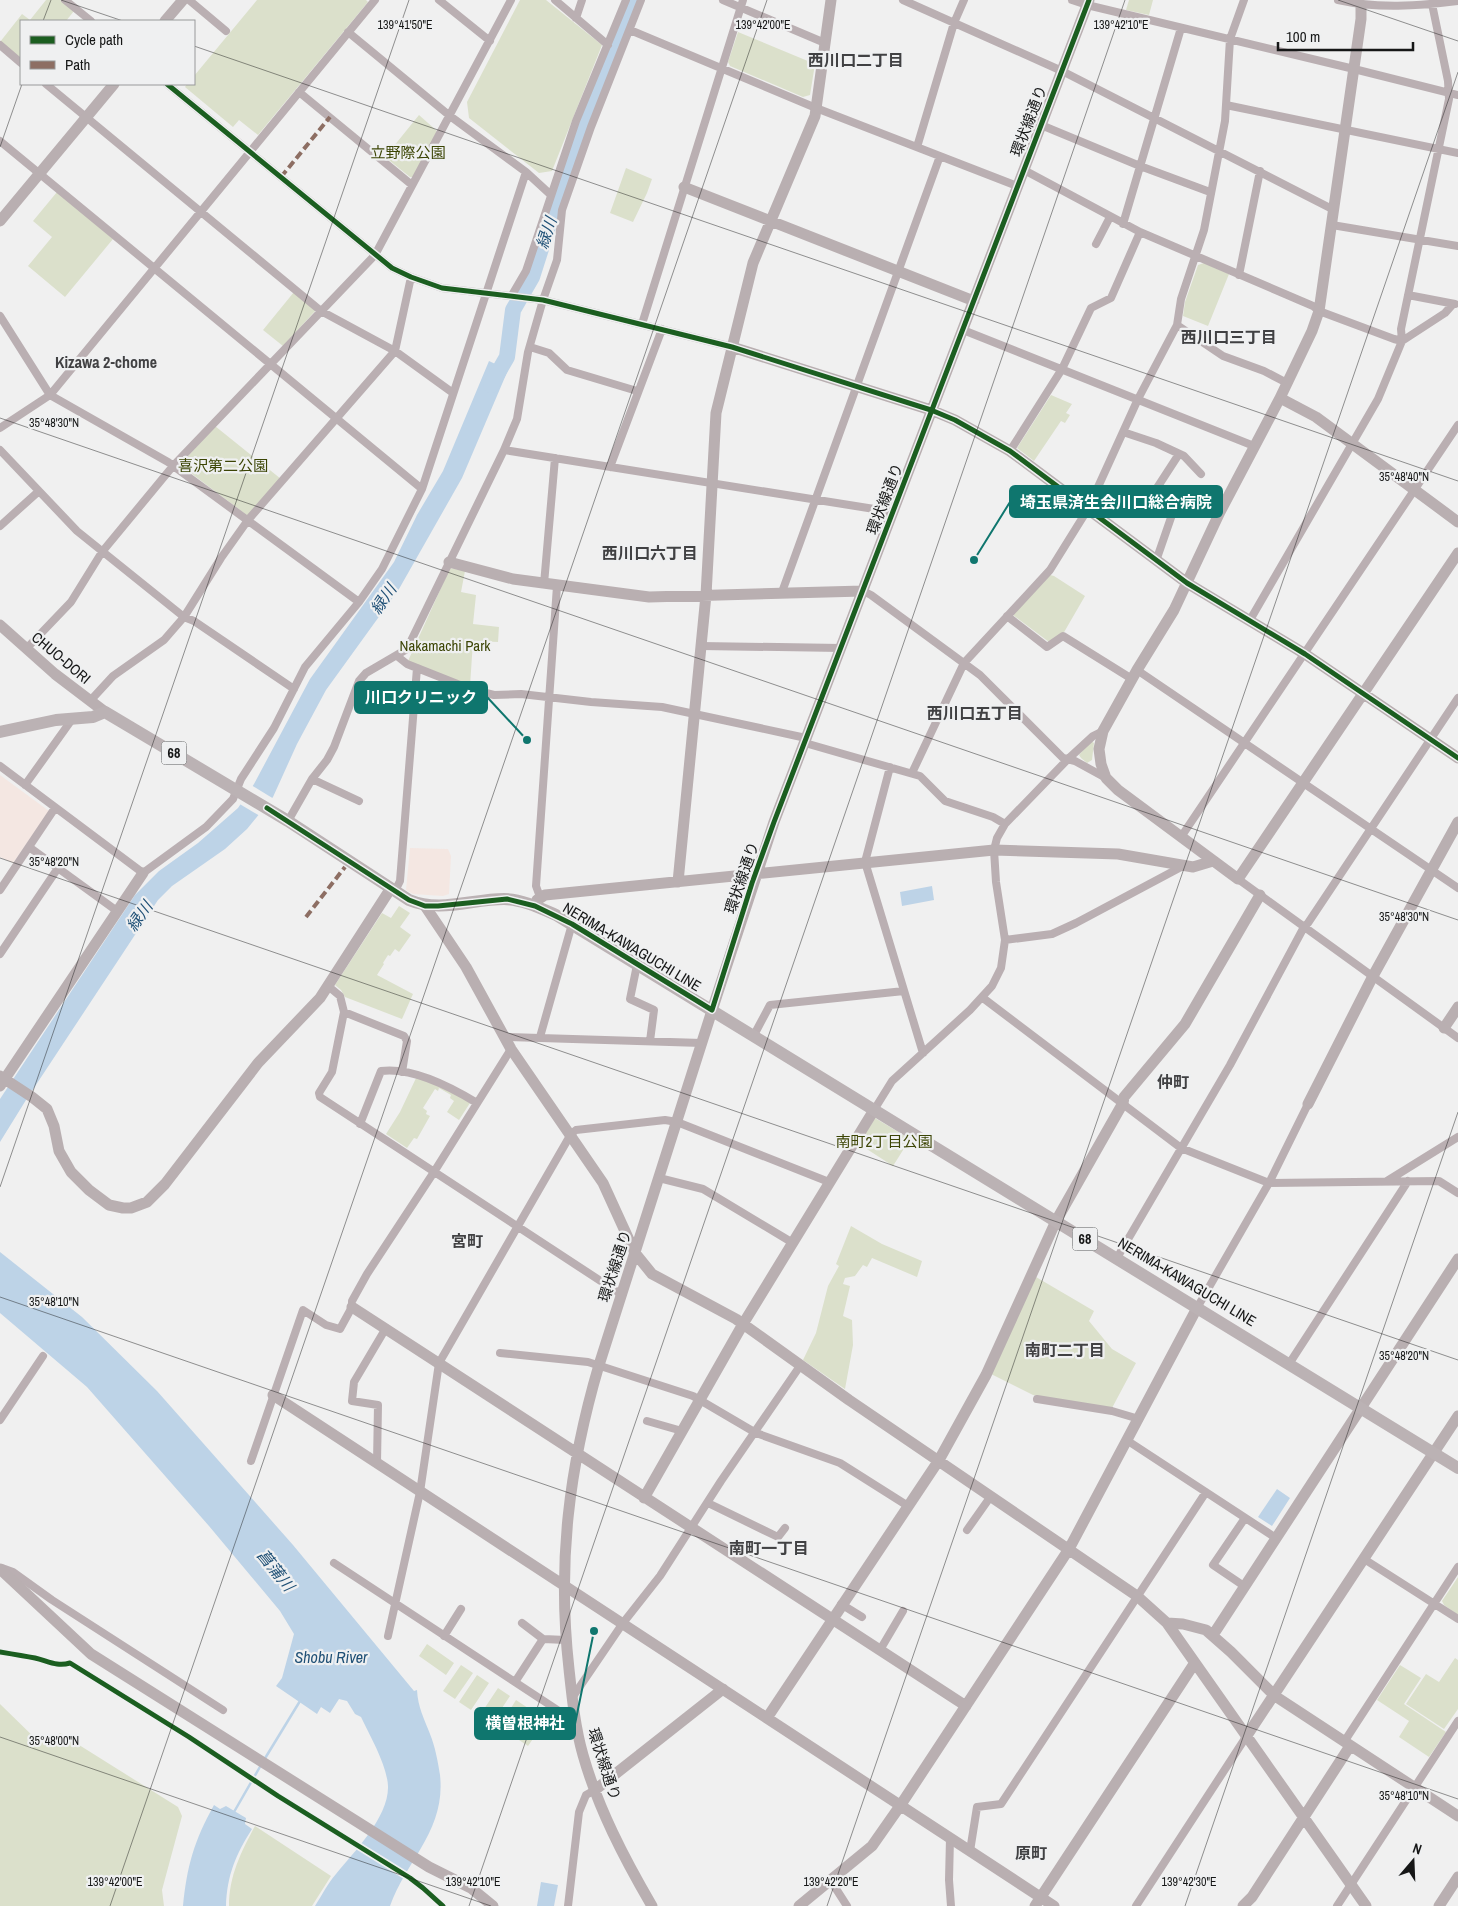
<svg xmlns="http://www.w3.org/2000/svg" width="1458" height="1906" font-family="'Archivo Narrow','Noto Sans JP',sans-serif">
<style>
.commercial{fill:#f4e7e2}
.green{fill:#dbe0cb}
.water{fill:#bdd3e7}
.pier{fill:#f0f0f0}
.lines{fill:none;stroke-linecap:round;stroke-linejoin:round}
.stream{stroke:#bdd3e7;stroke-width:2.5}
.river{stroke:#bdd3e7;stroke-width:16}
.street{stroke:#baafb2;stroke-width:8}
.secondary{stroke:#b9afb1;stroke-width:11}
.primary{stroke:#bbb2b4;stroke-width:12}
.quiet{stroke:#8d6e63;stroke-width:4;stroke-dasharray:8 4;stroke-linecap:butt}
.cycleway-casing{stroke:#eff0f1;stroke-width:8}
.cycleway{stroke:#1b5e20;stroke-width:5}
.ticks{fill:none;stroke:#161717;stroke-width:1;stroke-opacity:0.45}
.labels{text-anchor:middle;stroke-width:4.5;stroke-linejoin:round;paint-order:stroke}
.shield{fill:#eff0f1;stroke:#575858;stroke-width:1}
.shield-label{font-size:14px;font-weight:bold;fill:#161717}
.street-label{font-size:15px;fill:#161717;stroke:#eff0f1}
.park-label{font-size:15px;fill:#3c4505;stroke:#eff0f1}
.neighbourhood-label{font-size:16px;font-weight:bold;fill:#414143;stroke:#eff0f1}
.water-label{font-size:16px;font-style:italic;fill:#1f5076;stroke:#eff0f1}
.ticks-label{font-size:12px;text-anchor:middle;fill:#161717;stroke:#eff0f1;stroke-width:4.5;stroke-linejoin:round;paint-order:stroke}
.leader{fill:none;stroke:#0f766e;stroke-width:2}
.callout-dot{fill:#0f766e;stroke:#eff0f1;stroke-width:2}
.callout{fill:#0f766e;stroke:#0f766e;stroke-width:2}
.callout-label{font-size:16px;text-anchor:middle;font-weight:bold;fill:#fff}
</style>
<rect width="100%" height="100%" fill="#f0f0f0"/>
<path class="commercial" d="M 0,775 L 49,811 L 13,863 L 0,857 Z
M 410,848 L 448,849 L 451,856 L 449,894 L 443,896 L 413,894 L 406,890 Z"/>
<path class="green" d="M 46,0 L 60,0 L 74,11 L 66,21 L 21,21 L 21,59 L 0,42 L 22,14 L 30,20 Z
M 257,0 L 366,0 L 368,2 L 258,135 L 239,120 L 233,127 L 185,87 L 187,84 L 194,84 L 194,76 Z
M 520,0 L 546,0 L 602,45 L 552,171 L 539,173 L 469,118 L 467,102 Z
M 1129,0 L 1153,0 L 1149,15 L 1126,10 Z
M 738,32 L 815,64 L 810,95 L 803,97 L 730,66 L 728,62 Z
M 419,115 L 437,131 L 413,177 L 410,177 L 385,157 Z
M 626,168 L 652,179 L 647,193 L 633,222 L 610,213 Z
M 57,192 L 113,239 L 65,297 L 28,266 L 52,237 L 33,221 Z
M 1204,263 L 1229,274 L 1208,326 L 1183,316 L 1185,302 L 1198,265 Z
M 294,292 L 316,310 L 283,346 L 263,330 Z
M 1051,395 L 1072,404 L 1066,413 L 1070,415 L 1065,423 L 1061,421 L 1034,461 L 1017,448 Z
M 215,426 L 281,479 L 248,516 L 180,465 Z
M 450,568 L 465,571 L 461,592 L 476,595 L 473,624 L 499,627 L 498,642 L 473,641 L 470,686 L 408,661 Z
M 1050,575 L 1054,576 L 1085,596 L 1063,634 L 1049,642 L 1013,615 Z
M 1091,741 L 1094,743 L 1092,760 L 1087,763 L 1081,758 L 1079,755 Z
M 399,906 L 410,913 L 400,927 L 411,935 L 399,952 L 395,949 L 390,956 L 388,955 L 383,963 L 384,964 L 377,975 L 413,994 L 402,1019 L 345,997 L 341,990 L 335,985 L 382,913 L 391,918 Z
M 417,1076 L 450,1090 L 470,1103 L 459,1120 L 447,1112 L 454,1101 L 450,1098 L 451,1095 L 439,1088 L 438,1091 L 435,1089 L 423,1108 L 427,1111 L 426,1114 L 430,1116 L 417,1139 L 414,1138 L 407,1148 L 386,1134 L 400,1112 Z
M 875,1118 L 910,1139 L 893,1166 L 859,1144 Z
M 851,1226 L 882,1244 L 922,1261 L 917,1277 L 872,1258 L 867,1267 L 863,1265 L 855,1276 L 845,1278 L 843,1284 L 850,1286 L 843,1316 L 852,1320 L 853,1345 L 845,1389 L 803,1360 L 816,1333 L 828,1286 L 839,1266 L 836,1264 Z
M 1036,1277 L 1094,1311 L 1089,1321 L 1112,1349 L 1136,1363 L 1112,1408 L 1033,1395 L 991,1374 Z
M 1458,1577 L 1458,1615 L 1444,1605 L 1442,1601 Z
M 427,1644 L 454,1663 L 446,1675 L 419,1656 Z
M 1455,1658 L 1458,1660 L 1458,1709 L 1444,1729 L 1406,1704 L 1426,1674 L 1439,1682 Z
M 461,1665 L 473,1673 L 455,1699 L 443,1691 Z
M 1400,1665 L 1421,1678 L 1404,1704 L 1446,1732 L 1429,1757 L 1399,1737 L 1409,1721 L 1377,1700 Z
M 477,1675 L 489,1683 L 471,1710 L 459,1702 Z
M 498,1688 L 510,1696 L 492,1723 L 480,1715 Z
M 516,1700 L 528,1708 L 511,1735 L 499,1727 Z
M 0,1704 L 40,1743 L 53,1740 L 60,1733 L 178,1807 L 182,1816 L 162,1890 L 164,1906 L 0,1906 Z
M 534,1712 L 546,1720 L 528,1746 L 516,1738 Z
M 255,1826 L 331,1876 L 312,1906 L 229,1906 C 229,1876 241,1852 255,1826 Z"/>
<path class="water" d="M 489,361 L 508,370 L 462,478 L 399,589 L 326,690 L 297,744 L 273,797 L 247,829 L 225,849 L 172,886 L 158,900 L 26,1100 L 0,1142 L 0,1099 L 135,895 L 159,871 L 198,843 L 238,808 L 254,784 L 310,679 L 394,562 L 417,515 L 443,471 Z
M 932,886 L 934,900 L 902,906 L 900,892 Z
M 0,1252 L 82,1317 L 157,1391 L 293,1545 L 414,1691 L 417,1690 C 418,1708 424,1718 430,1734 C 435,1746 438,1762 440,1775 C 446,1830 407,1859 390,1906 L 315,1906 C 322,1895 328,1883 336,1874 C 354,1852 389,1817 388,1786 C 387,1765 370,1736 361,1717 L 355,1714 L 347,1701 L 339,1699 L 330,1713 L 321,1707 L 317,1714 L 276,1686 L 282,1678 L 294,1634 L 280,1611 L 209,1526 L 87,1387 L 0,1313 Z
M 1277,1489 L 1290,1498 L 1272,1526 L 1258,1517 Z
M 214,1805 L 220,1809 L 226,1806 L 246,1818 L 245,1824 L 252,1829 C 236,1854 227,1875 226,1906 L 183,1906 C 187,1866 194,1841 214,1805 Z
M 541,1882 L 558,1885 L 554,1906 L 537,1906 Z"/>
<path class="pier" d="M 251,785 L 274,799 L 260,816 L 238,803 Z"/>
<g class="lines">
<path class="stream" d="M 264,1760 L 300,1701
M 234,1812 L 261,1765"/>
<path class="river" d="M 491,385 L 507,357 L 513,310 L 532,277 L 563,180 L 633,0"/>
<path class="street" d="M 65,0 L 91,21
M 189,0 L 226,31
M 439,0 L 490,41
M 555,0 L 608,45
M 723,0 L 825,43
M 903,0 L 1062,71 L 1334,210
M 1072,0 L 1087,5 L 1354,69 L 1458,95
M 1338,0 C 1379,9 1417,6 1458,1
M 576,18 L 582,0
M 630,30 L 816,108 L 1017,186
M 348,32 L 450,116 L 526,172 L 551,195
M 0,45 L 21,63
M 46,84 L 321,311 L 395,351 L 453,393
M 167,84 L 392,268 L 411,277 L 442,288 L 543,300 L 732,347
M 299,92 L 412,185
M 1226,105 L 1458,153
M 1041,125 L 1140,166 L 1210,192
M 0,141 L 422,489
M 917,147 L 954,23 L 964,0
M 1024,170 L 1140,232 L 1313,306 L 1319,311 L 1394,339 L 1402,341 L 1445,313 L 1453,304
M 1123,224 L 1181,28
M 1332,225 L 1458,246
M 1096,244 L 1110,217
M 1239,275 L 1260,171
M 512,295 L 526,271 L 576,121 L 626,0
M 1408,295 L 1455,304
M 0,316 L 50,395 L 168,462 L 359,602
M 642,324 L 743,0
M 1177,325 L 1223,356 L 1264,371 L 1287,383
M 963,330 L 1254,446
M 530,347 L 549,353 L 567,370 L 637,391
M 0,428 L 50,395 L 375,0
M 1123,432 L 1156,443 L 1184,456 L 1201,474
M 0,450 L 77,531 L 184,617 L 194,621 L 294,689
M 504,450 L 893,512
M 1010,451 L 1062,369 L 1091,308 L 1111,298 L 1140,232
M 610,467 L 662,329
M 0,526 L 39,491
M 1156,561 L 1175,506 L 1153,494 L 1179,454
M 544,584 L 555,458
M 863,591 L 871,595 L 980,675 L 1063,758 L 1075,761 L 1106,778
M 782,592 L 940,156
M 1007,616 L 1047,647 L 1063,636 L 1132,679
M 1250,620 L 1378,399 L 1402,341 L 1401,329 L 1449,99 L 1448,81 L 1432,4
M 701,646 L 841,648
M 26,649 L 71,602 L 102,552 L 173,466 L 375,255 L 511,0
M 397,656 L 407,664 L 470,689 L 494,695 L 521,694 L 591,702 L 662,707 L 806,738
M 1137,670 L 1458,888
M 90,701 L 113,676 L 164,640 L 184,617 L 221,558 L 248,520 L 395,351 L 411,277
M 805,743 L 920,776 L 945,801 L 993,817 L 1005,824
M 0,766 L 143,873 L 206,827 L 233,799 L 241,779 L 274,728 L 305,667 L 359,602 L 382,569 L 422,489 L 526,172
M 890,767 L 865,862 L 923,1053
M 912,773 L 964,663 L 1050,570 L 1088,509 L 1138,399 L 1177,325 L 1181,299 L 1204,230 L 1225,121 L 1230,39 L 1244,0
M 312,779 L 359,801
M 25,785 L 73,718
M 288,821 L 312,779 L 327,760 L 334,747 L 359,681 L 366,673 L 407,649 L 504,450 L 517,419 L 528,352 L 543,300 L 557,260 L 562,210 L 591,127 L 641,0
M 1181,837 L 1458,425
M 29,847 L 117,911
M 1238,879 L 1458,1038
M 0,890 L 55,808
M 395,891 L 400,881 L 417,668
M 540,897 L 536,886 L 557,586
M 1005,940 L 1052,934 L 1076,923 L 1183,866
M 0,954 L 58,868
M 637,965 L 630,999 L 654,1010 L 650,1041
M 328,986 L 340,996 L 344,1012 L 332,1072 L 319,1093 L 320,1097 L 622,1295
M 983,998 L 1181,1148 L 1269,1183 L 1439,1181 L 1458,1193
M 344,1012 L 404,1036 L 407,1041 L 402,1072
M 754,1035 L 770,1005 L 904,991
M 505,1037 L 702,1043
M 540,1037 L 572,924
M 874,1110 L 892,1081 L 970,1010 L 992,986 L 1001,968 L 1005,940 L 996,882 L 994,850 L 997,838 L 1005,824 L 1068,759 L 1093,736 L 1103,731
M 360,1124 L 381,1071 C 412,1067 451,1087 477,1103
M 659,1178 L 703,1189 L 793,1243
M 1387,1181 L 1458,1137
M 1117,1258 L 1230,1065 L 1304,927 L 1308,923 L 1458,698
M 1197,1308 L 1269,1183 L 1308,1104
M 500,1353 L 588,1362 L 693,1396 L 756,1433 L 840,1463 L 908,1506
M 1289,1364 L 1408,1181
M 1037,1399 L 1112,1411 L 1139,1419
M 0,1420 L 43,1356
M 647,1421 L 682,1431
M 1128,1441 L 1276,1538
M 251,1461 L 303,1310 L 326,1325 L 340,1329 L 352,1307 L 352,1301 L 367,1274 L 434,1172 L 511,1049
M 377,1463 L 378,1405 L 352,1401 L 354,1382 L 386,1328
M 708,1503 L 778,1537 L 785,1528
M 967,1530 L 991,1496
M 1364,1559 L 1458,1619
M 334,1563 L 559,1711 L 575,1717
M 2,1568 L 13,1572 L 52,1600 L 223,1710
M 1244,1586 L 1213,1565 L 1245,1518
M 841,1604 L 862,1617
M 522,1623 L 543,1639
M 388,1636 L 420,1492 L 439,1363 L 571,1134 L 576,1130 L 665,1120 L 677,1122 L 829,1182
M 444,1636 L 461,1609
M 880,1650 L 903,1611
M 515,1682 L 543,1639 L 566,1640
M 572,1698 L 623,1623 L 660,1576 L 721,1481 L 800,1366
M 1344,1742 L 1458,1567
M 950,1838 L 949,1880 L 951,1906
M 970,1851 L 977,1807 L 1001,1804 L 1206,1492
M 831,1881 L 847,1906
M 568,1906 L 579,1812 L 586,1795 L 595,1790
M 1136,1906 L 1246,1737
M 1337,1906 L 1458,1721"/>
<path class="secondary" d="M 1361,5 L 1361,19 L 1319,311 L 1312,331 L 1280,398 L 1220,512 L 1174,610 L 1137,670 L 1103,731 L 1099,749 L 1101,764 L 1106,778 L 1118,790 L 1238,879 L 1458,553
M 165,21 L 183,0
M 684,187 L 974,301
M 0,221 L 114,84
M 732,347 L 931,410 L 955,420 L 1010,451 L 1187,583 L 1305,654 L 1458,758
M 1280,398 L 1316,417 L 1458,522
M 449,562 L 513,579 L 649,597 L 863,591
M 0,625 L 55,674 L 105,712
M 678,882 L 706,595 L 716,413 L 753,263 L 815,116 L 831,0
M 425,906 L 466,967 L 511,1049 L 603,1183 L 635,1253 L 652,1274 L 736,1319 L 849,1400 L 1137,1596 L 1167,1623 L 1366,1906
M 535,906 L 537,900 L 545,895 L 994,850 L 1118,854 L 1193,867 L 1213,861
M 1444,1028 L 1458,1007
M 0,1076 L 32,1097 L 47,1109 L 54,1126 L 59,1151 L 71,1172 L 89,1190 L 109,1205 L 123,1208 L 131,1208 L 147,1202 L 165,1184 L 258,1063 L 320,998 L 391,888
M 0,1086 L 143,873
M 1308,1104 L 1373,976 L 1458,822
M 352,1307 L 966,1706
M 273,1395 L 1054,1906
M 644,1498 L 743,1324 L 874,1110
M 0,1569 L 91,1654 L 429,1867 L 471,1888 L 493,1906
M 1167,1623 L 1183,1624 L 1206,1630 L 1231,1652 L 1275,1696 L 1458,1816
M 1213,1635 L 1458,1259
M 767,1718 L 939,1460 L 986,1375 L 1056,1221 L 1123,1103 L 1124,1097 L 1185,1024 L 1260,895
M 1246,1737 L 1458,1416
M 595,1790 L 723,1689
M 652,1906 C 624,1858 598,1808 583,1755 C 575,1727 572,1697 569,1669 C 557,1563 569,1467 599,1365 L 717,995 L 774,822 L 1089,0
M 799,1906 L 872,1846 L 900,1806 L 1069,1549 L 1197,1308
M 1035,1906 L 1194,1664
M 1243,1906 L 1252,1897 L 1350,1746
M 1439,1906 L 1458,1877"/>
<path class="primary" d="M 0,732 L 56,720 L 93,717 L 105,712 L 288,821 L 409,900 C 440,913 472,899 504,899 C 521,899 540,908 556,915 L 1458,1468"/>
<path class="quiet" d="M 281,177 L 330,117
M 306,917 L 345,867"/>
<defs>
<path id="cycleway" d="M 167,84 L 392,268 L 411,277 L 442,288 L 543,300 L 732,347 L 931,410 L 955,420 L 1010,451 L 1187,583 L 1305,654 L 1458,758
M 267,808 L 409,900 L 425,906 L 438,906 L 507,899 L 535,906 L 572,924 L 712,1010 L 752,883 L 774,822 L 1089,0
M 0,1652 C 12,1654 24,1656 35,1658 C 48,1661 57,1667 70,1663 L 189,1737 L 278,1796 L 410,1878 L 423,1888 L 443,1906"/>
</defs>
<use href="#cycleway" class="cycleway-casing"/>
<use href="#cycleway" class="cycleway"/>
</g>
<path class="ticks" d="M 61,0 L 123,21M 1338,0 L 1458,41M 43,21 L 51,0M 194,46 L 1458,481M 0,147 L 22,84M 0,418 L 1458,920M 0,858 L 1458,1360M 0,1187 L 409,0M 0,1297 L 1458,1799M 0,1737 L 491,1906M 110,1906 L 767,0M 469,1906 L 1125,0M 827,1906 L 1458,72M 1185,1906 L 1458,1112"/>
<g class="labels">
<g class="shield">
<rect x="161.5" y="741.5" width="25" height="23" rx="4"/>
<rect x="1072.5" y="1227.5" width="25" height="23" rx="4"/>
</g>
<g class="shield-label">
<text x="174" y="758">68</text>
<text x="1085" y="1244">68</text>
</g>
<g class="street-label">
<text transform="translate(1029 121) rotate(-69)" y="5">環状線通り</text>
<text transform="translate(885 499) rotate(-69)" y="5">環状線通り</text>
<text transform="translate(61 658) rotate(40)" y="5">CHUO-DORI</text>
<text transform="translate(742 878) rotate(-71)" y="5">環状線通り</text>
<text transform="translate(632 947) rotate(31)" y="5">NERIMA-KAWAGUCHI LINE</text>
<text transform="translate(615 1266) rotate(-72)" y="5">環状線通り</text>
<text transform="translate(1187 1282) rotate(31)" y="5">NERIMA-KAWAGUCHI LINE</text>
<text transform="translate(604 1764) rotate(72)" y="5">環状線通り</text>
</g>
<g class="park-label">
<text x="408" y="158">立野際公園</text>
<text x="223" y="471">喜沢第二公園</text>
<text x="445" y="651">Nakamachi Park</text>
<text x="884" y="1147">南町2丁目公園</text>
</g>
<g class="neighbourhood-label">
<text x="856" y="66">西川口二丁目</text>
<text x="1229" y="343">西川口三丁目</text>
<text x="106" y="368">Kizawa 2-chome</text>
<text x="650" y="559">西川口六丁目</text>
<text x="975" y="719">西川口五丁目</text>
<text x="1173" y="1088">仲町</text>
<text x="467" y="1247">宮町</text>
<text x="1065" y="1356">南町二丁目</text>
<text x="769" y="1554">南町一丁目</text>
<text x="1031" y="1859">原町</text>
</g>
<g class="water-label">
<text transform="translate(546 233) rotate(-72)" y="6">緑川</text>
<text transform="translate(383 599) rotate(-56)" y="6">緑川</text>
<text transform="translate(139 916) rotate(-55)" y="6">緑川</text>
<text transform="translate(276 1570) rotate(51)" y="6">菖蒲川</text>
<text x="331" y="1663">Shobu River</text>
</g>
</g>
<g class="ticks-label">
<text x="405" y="29">139°41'50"E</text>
<text x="763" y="29">139°42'00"E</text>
<text x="1121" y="29">139°42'10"E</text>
<text x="54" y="427">35°48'30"N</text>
<text x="1404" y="481">35°48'40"N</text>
<text x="54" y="866">35°48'20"N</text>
<text x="1404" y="921">35°48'30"N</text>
<text x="54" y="1306">35°48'10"N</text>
<text x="1404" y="1360">35°48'20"N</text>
<text x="54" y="1745">35°48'00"N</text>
<text x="1404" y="1800">35°48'10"N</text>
<text x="115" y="1886">139°42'00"E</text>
<text x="473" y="1886">139°42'10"E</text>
<text x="831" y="1886">139°42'20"E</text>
<text x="1189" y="1886">139°42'30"E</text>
</g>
<path class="leader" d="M974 560L1010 502M527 740L487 697M594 1631L575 1724"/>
<g class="callout-dot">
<circle cx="974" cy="560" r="5"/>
<circle cx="527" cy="740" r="5"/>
<circle cx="594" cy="1631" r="5"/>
</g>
<g class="callout">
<rect x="1010" y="486" width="212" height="31" rx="5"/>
<rect x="355" y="682" width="132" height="31" rx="5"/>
<rect x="475" y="1708" width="100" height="31" rx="5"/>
</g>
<g class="callout-label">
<text x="1116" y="508">埼玉県済生会川口総合病院</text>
<text x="421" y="703">川口クリニック</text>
<text x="525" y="1729">横曽根神社</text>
</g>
<rect x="20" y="20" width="175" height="65" fill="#eff0f1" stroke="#98999a"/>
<rect x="30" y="36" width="25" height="8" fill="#1b5e20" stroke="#98999a"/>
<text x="65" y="45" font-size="15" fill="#161717">Cycle path</text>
<rect x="30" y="61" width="25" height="8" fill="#8d6e63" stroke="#98999a"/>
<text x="65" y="70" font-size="15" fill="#161717">Path</text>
<g transform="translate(1413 1861) rotate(19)" stroke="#eff0f1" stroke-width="4" paint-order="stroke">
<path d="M0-4L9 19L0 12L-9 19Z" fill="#161717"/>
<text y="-8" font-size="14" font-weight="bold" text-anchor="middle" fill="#161717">N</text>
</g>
<path d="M1278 42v8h135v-8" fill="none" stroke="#161717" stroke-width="2.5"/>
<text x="1286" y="42" font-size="15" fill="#161717" stroke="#eff0f1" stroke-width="4" paint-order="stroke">100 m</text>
</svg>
